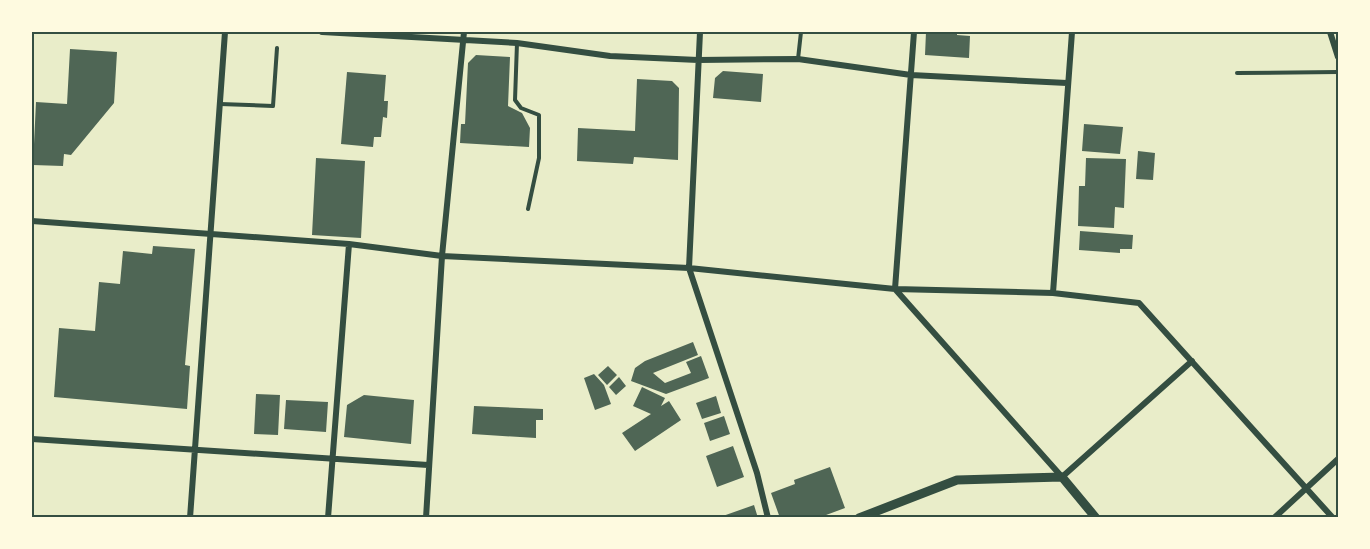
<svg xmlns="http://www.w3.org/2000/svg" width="1370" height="549" font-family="'Noto Sans',sans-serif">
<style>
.building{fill:#4f6655}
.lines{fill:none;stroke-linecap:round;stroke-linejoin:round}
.service{stroke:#344e41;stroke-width:4}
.minor{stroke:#344e41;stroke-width:6}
.tertiary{stroke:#344e41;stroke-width:9}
.neatline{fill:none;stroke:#344e41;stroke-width:2}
</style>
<rect width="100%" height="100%" fill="#e9edc9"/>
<path class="building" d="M 926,32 L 957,32 L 957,35 L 970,36 L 969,58 L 925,55 Z
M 70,49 L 117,52 L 114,103 L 71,155 L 64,154 L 63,166 L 33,165 L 36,102 L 67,104 Z
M 476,55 L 510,57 L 508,106 L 522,113 L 530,128 L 529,147 L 460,143 L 461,124 L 465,124 L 468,63 Z
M 723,71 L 763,74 L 761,102 L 713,98 L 715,78 Z
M 347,72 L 386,75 L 384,101 L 388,101 L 387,118 L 383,117 L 381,137 L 374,137 L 373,147 L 341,144 Z
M 637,79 L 672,81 L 679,88 L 678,160 L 634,157 L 633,164 L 577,161 L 578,128 L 635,131 Z
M 1084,124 L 1123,127 L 1120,154 L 1082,151 Z
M 1138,151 L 1155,153 L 1153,180 L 1136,179 Z
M 316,158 L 365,161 L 361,238 L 312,235 Z
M 1086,158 L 1126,159 L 1124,208 L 1115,207 L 1114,228 L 1078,226 L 1079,186 L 1085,186 Z
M 1080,231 L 1133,235 L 1132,249 L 1120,249 L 1120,253 L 1079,250 Z
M 153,246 L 195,249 L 185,365 L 190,366 L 187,409 L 54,397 L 59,328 L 95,331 L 99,282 L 120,284 L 123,251 L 152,254 Z
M 693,342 L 698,355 L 653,373 L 665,383 L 691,373 L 686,362 L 701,356 L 709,378 L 666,394 L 631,381 L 635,368 L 645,361 Z
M 608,366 L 617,375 L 607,385 L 598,375 Z
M 594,374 L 604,385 L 611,404 L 595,410 L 584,378 Z
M 619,377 L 626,386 L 616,395 L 609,387 Z
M 642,387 L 665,398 L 661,406 L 669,401 L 681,420 L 635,451 L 622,433 L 651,414 L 633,406 Z
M 256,394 L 280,395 L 278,435 L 254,434 Z
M 364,395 L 414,400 L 411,444 L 344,437 L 347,405 Z
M 716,396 L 721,413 L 702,419 L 696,403 Z
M 286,400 L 328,402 L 326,432 L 284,429 Z
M 474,406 L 543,409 L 543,420 L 536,420 L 536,438 L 472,434 Z
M 724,416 L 730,434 L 710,441 L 704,423 Z
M 733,446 L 744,477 L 717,487 L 706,456 Z
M 830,467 L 845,508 L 818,518 L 780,518 L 771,493 L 795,484 L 794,480 Z
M 754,505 L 758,518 L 720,518 L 720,517 Z"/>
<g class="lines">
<path class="service" d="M 517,43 L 515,100 L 521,108 L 539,115 L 539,158 L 528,209
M 798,59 L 801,32
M 1237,73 L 1338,72
M 220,104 L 273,106 L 277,48"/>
<path class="minor" d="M 322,32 L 517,43 L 610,56 L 698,60 L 798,59 L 911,75 L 1067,83
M 700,32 L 689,268 L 757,473 L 768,518
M 914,32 L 895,289 L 1062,477 L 1192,361
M 1330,32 L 1338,57
M 32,221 L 349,244 L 442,256 L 689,268 L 895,289 L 1053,293 L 1139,303 L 1333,518
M 1053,293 L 1072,32
M 32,439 L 428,465
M 190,518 L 225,32
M 328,518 L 349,244
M 426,518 L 442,256 L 464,32
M 1274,518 L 1338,459"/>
<path class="tertiary" d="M 859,518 L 957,480 L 1062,477 L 1096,518"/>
</g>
<rect width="1370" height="549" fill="none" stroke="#fefae0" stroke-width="66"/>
<rect x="33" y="33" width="1304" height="483" class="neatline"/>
</svg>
